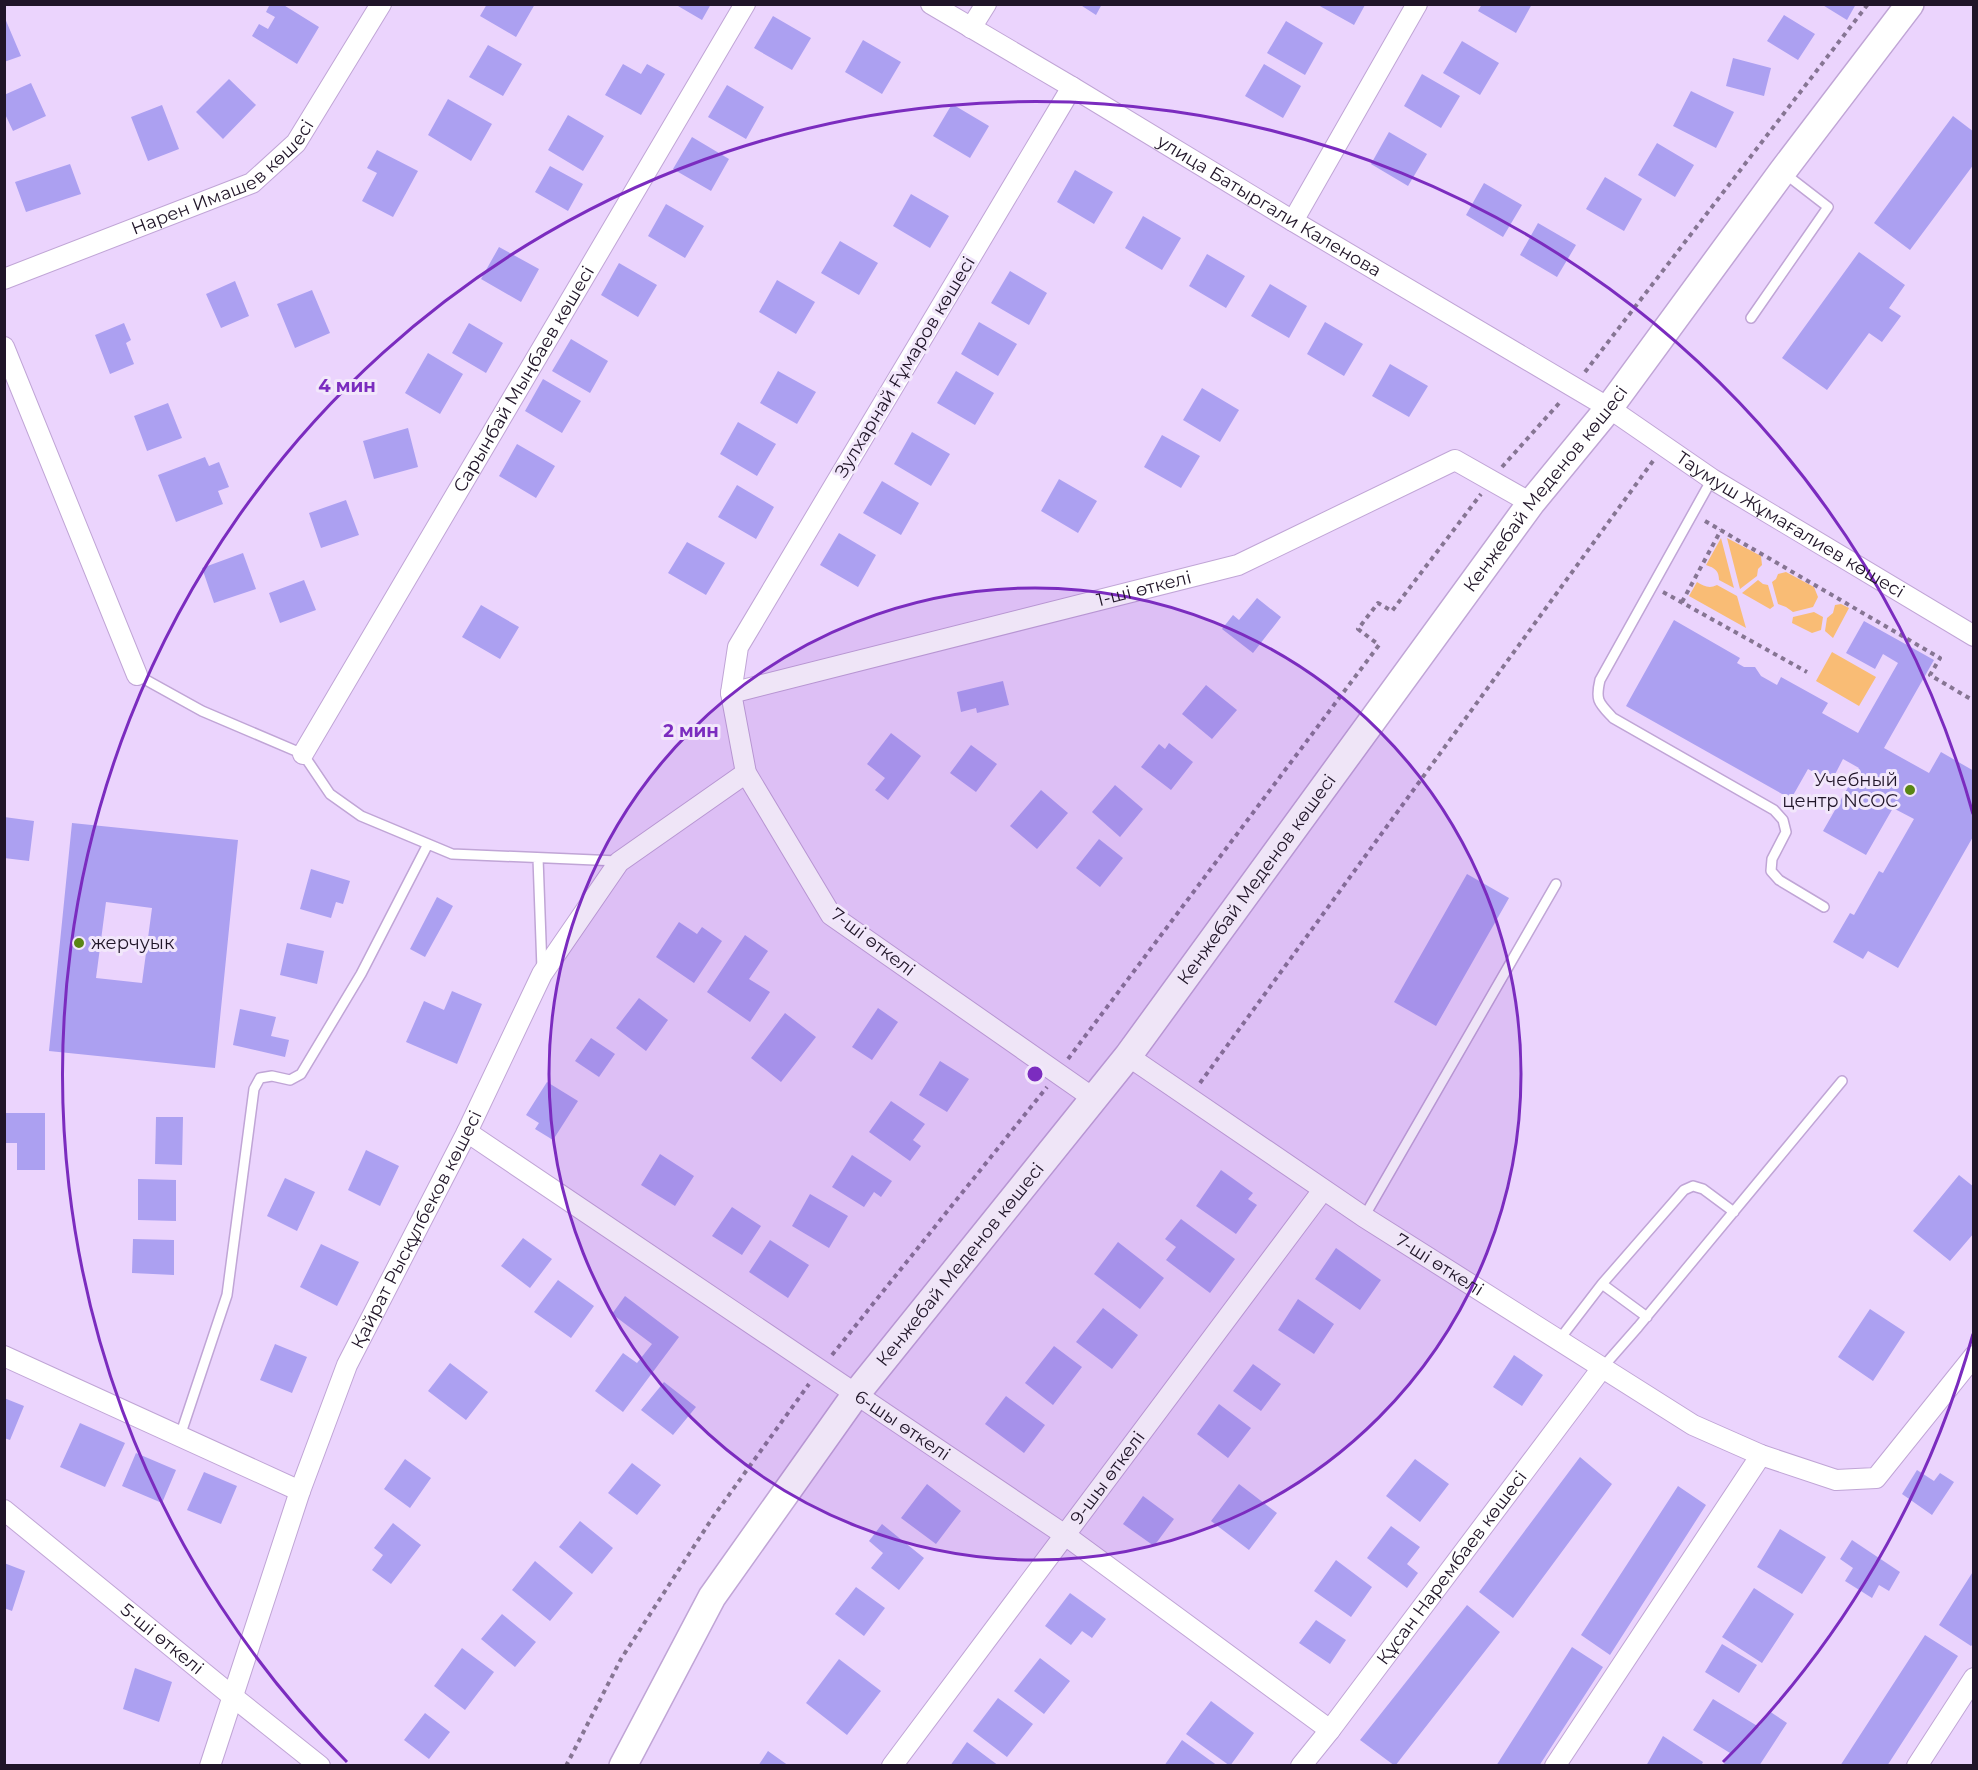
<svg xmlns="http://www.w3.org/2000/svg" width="1978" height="1770" font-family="Montserrat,sans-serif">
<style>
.green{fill:#f9bc75}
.building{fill:#aca0f1;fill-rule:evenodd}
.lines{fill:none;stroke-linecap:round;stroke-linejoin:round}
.lane-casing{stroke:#c0a5d6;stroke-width:12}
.street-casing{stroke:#c0a5d6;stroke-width:22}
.secondary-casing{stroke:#c0a5d6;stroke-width:30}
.path{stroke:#867593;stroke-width:4;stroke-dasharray:4.5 4.5;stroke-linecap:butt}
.lane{stroke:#fff;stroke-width:9}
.street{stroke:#fff;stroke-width:20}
.secondary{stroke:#fff;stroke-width:27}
.ring{fill:none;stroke:#7b2cbf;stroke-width:3}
.poi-dot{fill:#598615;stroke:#f2e7fb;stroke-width:2}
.labels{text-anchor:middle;stroke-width:6;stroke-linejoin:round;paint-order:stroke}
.street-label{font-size:18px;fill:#201528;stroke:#f2e7fb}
.poi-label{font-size:18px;fill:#201528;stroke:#f2e7fb;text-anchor:end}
.centre{fill:#7b2cbf;stroke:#f2e7fb;stroke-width:3}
.ring-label{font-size:18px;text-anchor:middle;font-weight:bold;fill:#7b2cbf;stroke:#f2e7fb;stroke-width:6;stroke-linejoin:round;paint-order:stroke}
</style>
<rect width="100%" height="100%" fill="#ebd4fd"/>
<path class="green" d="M 1721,538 L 1734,588 L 1719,580 C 1719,571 1715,568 1706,565 Z
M 1727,538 L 1761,556 L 1762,565 L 1758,569 L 1757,576 L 1740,589 Z
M 1786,572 L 1814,587 L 1818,597 L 1813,607 L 1793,612 L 1786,607 L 1778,604 L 1772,582 L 1776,579 L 1778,574 Z
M 1758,580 L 1763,584 L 1768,585 L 1774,606 L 1770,609 L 1742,593 Z
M 1697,582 C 1704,586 1709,589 1717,585 L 1737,596 L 1746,628 L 1689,596 Z
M 1841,604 L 1849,608 L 1833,638 L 1825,631 L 1827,618 L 1833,613 L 1835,605 Z
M 1814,612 L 1823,617 L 1821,630 L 1812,633 L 1792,623 L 1793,617 Z
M 1832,652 L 1876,677 L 1859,706 L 1816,681 Z"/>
<path class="building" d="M 270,4 L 282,4 L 319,27 L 297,64 L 252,36 L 259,24 L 268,29 L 275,17 L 266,12 Z
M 487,4 L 535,4 L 516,37 L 480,16 Z
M 679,4 L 711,4 L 702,20 L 678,6 Z
M 1079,4 L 1102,4 L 1096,15 Z
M 1482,4 L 1532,4 L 1516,33 L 1478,11 Z
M 1821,4 L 1856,4 L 1847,20 Z
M 1318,5 L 1365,5 L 1354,25 Z
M 1784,15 L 1815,34 L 1798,60 L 1767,41 Z
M 4,16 L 21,56 L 4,62 Z
M 773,16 L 811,38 L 792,70 L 754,48 Z
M 1286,21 L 1323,43 L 1305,75 L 1267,53 Z
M 863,40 L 901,62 L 882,94 L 845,72 Z
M 1462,41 L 1499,63 L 1480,95 L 1443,73 Z
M 488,45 L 522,64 L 503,96 L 469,77 Z
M 1733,58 L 1771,68 L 1764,96 L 1726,86 Z
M 623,64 L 641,74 L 647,64 L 665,74 L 641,115 L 605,95 Z
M 1264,64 L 1301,86 L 1283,118 L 1245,96 Z
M 1422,74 L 1460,96 L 1441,128 L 1404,106 Z
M 229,79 L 256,105 L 223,139 L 196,112 Z
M 31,83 L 46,116 L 13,131 L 4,112 L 4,95 Z
M 727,85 L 764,107 L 746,139 L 708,117 Z
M 1691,91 L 1734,112 L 1716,148 L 1673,126 Z
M 448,99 L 492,124 L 471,161 L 428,135 Z
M 952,104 L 989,126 L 970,158 L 933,136 Z
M 162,105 L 179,149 L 148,161 L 131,117 Z
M 568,115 L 604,136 L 583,171 L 548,150 Z
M 1953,116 L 1974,132 L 1974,164 L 1910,250 L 1874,223 Z
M 1389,132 L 1427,154 L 1408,186 L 1371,164 Z
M 692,137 L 729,159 L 711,191 L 673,169 Z
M 1657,143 L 1694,165 L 1675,197 L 1638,175 Z
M 377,150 L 418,171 L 393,217 L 362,201 L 377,173 L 367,168 Z
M 70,164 L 81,194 L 26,212 L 15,182 Z
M 550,166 L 583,184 L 568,211 L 535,192 Z
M 1075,170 L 1113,192 L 1094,224 L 1057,202 Z
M 1605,177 L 1642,199 L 1624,231 L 1586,209 Z
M 1484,183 L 1522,205 L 1503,237 L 1466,215 Z
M 911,194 L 949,216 L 930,248 L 893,226 Z
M 666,204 L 704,226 L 685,258 L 648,236 Z
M 1143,216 L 1181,238 L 1162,270 L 1125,248 Z
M 1538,223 L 1576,245 L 1557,277 L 1520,255 Z
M 840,241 L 878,263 L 859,295 L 821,273 Z
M 499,247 L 539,269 L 521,302 L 481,279 Z
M 1859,252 L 1905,285 L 1889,308 L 1901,316 L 1882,342 L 1869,333 L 1827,390 L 1782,358 Z
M 1207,254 L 1245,276 L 1226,308 L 1189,286 Z
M 619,263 L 657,285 L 638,317 L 601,295 Z
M 1010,271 L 1047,293 L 1029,325 L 991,303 Z
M 777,280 L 815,302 L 796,334 L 759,312 Z
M 235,281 L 249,316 L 221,328 L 206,294 Z
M 1270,284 L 1307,306 L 1289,338 L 1251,316 Z
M 312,290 L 330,333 L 295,348 L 277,304 Z
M 979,322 L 1017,344 L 998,376 L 961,354 Z
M 1325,322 L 1363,344 L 1344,376 L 1307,354 Z
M 124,323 L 131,340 L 126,343 L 134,364 L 110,374 L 95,335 Z
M 469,323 L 503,343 L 486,373 L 452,353 Z
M 571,339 L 608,361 L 590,393 L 552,371 Z
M 428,353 L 463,374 L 440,414 L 405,393 Z
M 1390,364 L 1428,386 L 1409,417 L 1372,396 Z
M 778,371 L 816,392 L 797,424 L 760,403 Z
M 956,371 L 994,393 L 975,425 L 937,403 Z
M 543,379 L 581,401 L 562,433 L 525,411 Z
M 1202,388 L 1239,410 L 1220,442 L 1183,420 Z
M 168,403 L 182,438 L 147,451 L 134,416 Z
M 738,422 L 776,444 L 757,476 L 720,454 Z
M 408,428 L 418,467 L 374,479 L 363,441 Z
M 912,432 L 950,454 L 931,486 L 894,464 Z
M 1162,435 L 1200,456 L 1181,488 L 1144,467 Z
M 517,444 L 555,466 L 536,498 L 499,476 Z
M 205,457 L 209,466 L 219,462 L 229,487 L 218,491 L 223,504 L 176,522 L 158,475 Z
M 1059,479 L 1097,501 L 1078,533 L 1041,511 Z
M 882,481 L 919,503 L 901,535 L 863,513 Z
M 737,485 L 774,507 L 756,539 L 718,517 Z
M 346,500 L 359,535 L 321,548 L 309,513 Z
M 839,533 L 876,555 L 858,587 L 820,565 Z
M 687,542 L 725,563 L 706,595 L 668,573 Z
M 243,553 L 256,589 L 214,603 L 202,568 Z
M 304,580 L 316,610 L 280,623 L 269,593 Z
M 1257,598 L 1281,617 L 1253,653 L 1222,629 L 1233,615 L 1239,620 Z
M 481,605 L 519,627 L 500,659 L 462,637 Z
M 1674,620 L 1740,658 L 1737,663 L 1744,667 L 1755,667 L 1761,676 L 1777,685 L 1781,677 L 1828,703 L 1822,713 L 1858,733 L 1898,663 L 1883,654 L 1875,669 L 1846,653 L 1864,621 L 1934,660 L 1884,748 L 1929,773 L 1941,752 L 1974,771 L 1974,835 L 1898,968 L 1868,951 L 1863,959 L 1833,942 L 1850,913 L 1854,915 L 1879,871 L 1883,873 L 1914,819 L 1893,808 L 1866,855 L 1823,831 L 1859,768 L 1843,759 L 1831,782 L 1808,769 L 1791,799 L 1626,706 Z
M 1003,681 L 1009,705 L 977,713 L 976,708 L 961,712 L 957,692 Z
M 1206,685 L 1237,710 L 1212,739 L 1182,714 Z
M 891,733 L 921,756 L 888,800 L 875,790 L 885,778 L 867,764 Z
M 1169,743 L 1193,762 L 1171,790 L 1141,767 L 1159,744 L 1165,749 Z
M 971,745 L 997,764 L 976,792 L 950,773 Z
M 1115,785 L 1143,809 L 1120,837 L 1092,812 Z
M 1041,790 L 1068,813 L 1037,849 L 1010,826 Z
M 4,817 L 34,821 L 29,861 L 4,858 Z
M 72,823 L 238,840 L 215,1068 L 49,1051 ZM 106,902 L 152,908 L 142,983 L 96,978 Z
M 1099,839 L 1123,858 L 1100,887 L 1076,868 Z
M 311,869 L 350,881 L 343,904 L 336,902 L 331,918 L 300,909 Z
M 1467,874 L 1509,898 L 1436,1026 L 1394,1002 Z
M 437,897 L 453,906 L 425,957 L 410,949 Z
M 679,922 L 697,934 L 702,927 L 722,941 L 694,983 L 656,957 Z
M 745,935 L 768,951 L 749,979 L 770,992 L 750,1022 L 707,992 Z
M 287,943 L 324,951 L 317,984 L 280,975 Z
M 452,991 L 482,1004 L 457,1064 L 406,1042 L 424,1001 L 444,1010 Z
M 639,998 L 668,1020 L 646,1051 L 616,1028 Z
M 878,1008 L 898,1022 L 872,1060 L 852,1047 Z
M 240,1009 L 276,1017 L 271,1036 L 289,1040 L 285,1057 L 233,1045 Z
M 785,1013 L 816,1037 L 781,1082 L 751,1058 Z
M 591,1038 L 615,1054 L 599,1077 L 575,1061 Z
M 940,1061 L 969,1079 L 947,1112 L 919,1095 Z
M 547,1082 L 578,1101 L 553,1140 L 535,1129 L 539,1123 L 526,1115 Z
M 891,1101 L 925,1124 L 913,1140 L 921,1146 L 910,1161 L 869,1132 Z
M 4,1113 L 45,1113 L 45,1170 L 17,1170 L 17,1143 L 4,1143 Z
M 156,1117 L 183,1117 L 182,1165 L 155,1164 Z
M 366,1150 L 399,1166 L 380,1206 L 348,1190 Z
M 660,1154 L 694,1176 L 675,1206 L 641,1185 Z
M 852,1155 L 892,1181 L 881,1197 L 874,1192 L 864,1207 L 832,1187 Z
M 1221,1170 L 1253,1193 L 1248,1199 L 1257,1205 L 1236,1234 L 1196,1206 Z
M 1959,1175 L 1974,1187 L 1974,1233 L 1950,1261 L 1913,1231 Z
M 285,1178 L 315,1192 L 297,1231 L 267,1216 Z
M 138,1179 L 176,1180 L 176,1221 L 138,1220 Z
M 810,1194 L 848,1216 L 829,1248 L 792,1226 Z
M 732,1207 L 761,1226 L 742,1255 L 712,1236 Z
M 1181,1219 L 1235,1259 L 1210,1293 L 1166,1260 L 1176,1247 L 1165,1239 Z
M 523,1238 L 552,1259 L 530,1288 L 501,1266 Z
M 133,1239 L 174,1240 L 174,1275 L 132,1273 Z
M 770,1240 L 809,1265 L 788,1298 L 749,1272 Z
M 1118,1242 L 1164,1278 L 1140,1309 L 1094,1274 Z
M 321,1244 L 359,1262 L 337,1306 L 300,1287 Z
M 1336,1248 L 1381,1280 L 1360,1310 L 1315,1279 Z
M 558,1280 L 594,1306 L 571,1338 L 534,1312 Z
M 625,1296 L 679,1337 L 623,1412 L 595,1391 L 623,1353 L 637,1363 L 652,1344 L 612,1314 Z
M 1298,1299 L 1334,1324 L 1314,1354 L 1278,1330 Z
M 1103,1308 L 1138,1335 L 1112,1369 L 1076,1342 Z
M 1870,1309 L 1905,1332 L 1873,1381 L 1838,1357 Z
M 275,1344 L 307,1357 L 292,1393 L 260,1380 Z
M 1054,1346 L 1082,1367 L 1053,1405 L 1025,1383 Z
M 1514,1355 L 1543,1375 L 1522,1406 L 1493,1387 Z
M 450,1363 L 488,1392 L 466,1420 L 428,1391 Z
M 1253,1364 L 1281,1384 L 1261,1411 L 1233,1391 Z
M 664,1382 L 696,1407 L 673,1435 L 641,1410 Z
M 1006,1396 L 1045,1425 L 1024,1453 L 985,1424 Z
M 4,1398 L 24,1406 L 10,1440 L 4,1438 Z
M 1219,1404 L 1251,1428 L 1228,1458 L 1197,1434 Z
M 80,1423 L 125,1443 L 105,1487 L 60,1467 Z
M 136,1453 L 176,1470 L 162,1503 L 122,1486 Z
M 1580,1457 L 1612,1484 L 1513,1618 L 1479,1592 Z
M 405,1459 L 431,1478 L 410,1508 L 384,1489 Z
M 1415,1459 L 1449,1484 L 1420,1522 L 1386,1496 Z
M 632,1463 L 661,1485 L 637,1515 L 608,1493 Z
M 1917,1470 L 1934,1481 L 1940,1473 L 1954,1482 L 1932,1515 L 1902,1494 Z
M 204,1472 L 237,1486 L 221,1524 L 187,1510 Z
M 927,1484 L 961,1511 L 936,1544 L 901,1518 Z
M 1239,1484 L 1277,1513 L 1249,1550 L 1211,1521 Z
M 1678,1486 L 1706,1505 L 1610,1655 L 1581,1635 Z
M 1143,1496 L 1174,1519 L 1154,1546 L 1123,1524 Z
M 580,1521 L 613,1548 L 592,1574 L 559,1547 Z
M 393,1523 L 421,1545 L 391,1584 L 372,1570 L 383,1555 L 374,1548 Z
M 882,1524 L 924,1558 L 899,1590 L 871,1568 L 883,1553 L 869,1541 Z
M 1391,1526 L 1420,1547 L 1407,1564 L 1418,1573 L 1407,1588 L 1367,1558 Z
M 1780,1529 L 1826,1557 L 1802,1594 L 1757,1567 Z
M 1852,1540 L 1900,1572 L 1889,1591 L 1879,1585 L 1872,1598 L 1845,1581 L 1853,1568 L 1840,1559 Z
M 1336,1560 L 1372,1587 L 1351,1617 L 1314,1591 Z
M 535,1561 L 573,1593 L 550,1621 L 512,1590 Z
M 4,1563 L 25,1571 L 12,1611 L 4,1608 Z
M 1974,1570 L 1974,1643 L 1971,1646 L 1939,1625 Z
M 856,1587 L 885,1608 L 864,1636 L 835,1614 Z
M 1754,1588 L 1794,1614 L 1762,1663 L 1722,1637 Z
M 1070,1593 L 1106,1619 L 1092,1638 L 1082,1631 L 1071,1645 L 1045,1626 Z
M 1467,1605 L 1500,1632 L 1395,1766 L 1360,1740 Z
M 502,1614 L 536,1642 L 515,1667 L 481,1639 Z
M 1316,1620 L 1346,1640 L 1330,1664 L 1299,1643 Z
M 1925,1635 L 1958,1656 L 1887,1766 L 1840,1766 Z
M 1722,1644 L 1757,1665 L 1739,1693 L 1705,1672 Z
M 1572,1647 L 1603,1667 L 1539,1766 L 1496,1766 Z
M 462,1648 L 494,1672 L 465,1710 L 434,1686 Z
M 1040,1658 L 1070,1681 L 1044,1714 L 1014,1691 Z
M 839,1659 L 881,1691 L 847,1735 L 806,1703 Z
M 135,1668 L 172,1682 L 159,1722 L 123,1709 Z
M 998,1698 L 1033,1724 L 1007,1757 L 973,1731 Z
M 1713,1699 L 1759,1727 L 1769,1711 L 1787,1723 L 1759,1766 L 1723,1766 L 1730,1753 L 1693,1730 Z
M 1211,1701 L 1254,1733 L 1230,1766 L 1186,1734 Z
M 425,1713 L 450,1732 L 429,1759 L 404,1740 Z
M 1663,1736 L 1703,1762 L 1701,1766 L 1646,1766 Z
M 1182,1740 L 1218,1766 L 1164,1766 Z
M 967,1742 L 999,1766 L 950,1766 Z
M 768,1751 L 789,1766 L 758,1766 Z"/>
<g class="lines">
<defs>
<path id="lane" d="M 1751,318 L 1828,207 L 1784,173
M 1712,479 L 1600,680 C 1595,701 1599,703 1613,718 L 1774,810 L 1783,820 L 1786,832 L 1772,859 L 1771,871 L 1779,880 L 1824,907
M 137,675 L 202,711 L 303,754 L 330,794 L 361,816 L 452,854 L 618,861
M 538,858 L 542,969
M 1364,1217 L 1556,884
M 1602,1284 L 1647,1317
M 1559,1340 L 1602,1284 L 1684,1190 L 1693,1186 L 1703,1189 L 1734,1212
M 1602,1368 L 1638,1327 L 1842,1081
M 180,1436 L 227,1295 L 254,1089 L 260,1078 L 272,1076 L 290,1080 L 301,1074 L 361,974 L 428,844"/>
<g id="street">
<path id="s1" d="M 931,4 L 1072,87 L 1293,221 L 1609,408 L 1712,479 L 1974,636"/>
<path d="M 971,28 L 986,4"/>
<path d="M 1072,87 L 738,647 L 731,693 L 746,773 L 831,915 L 1093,1098"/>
<path d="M 1293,221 L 1417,4"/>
<path id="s2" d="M 4,279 L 252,183 L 296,143 L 381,4"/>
<path d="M 4,347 L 137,675"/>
<path id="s3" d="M 731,693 L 1238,565 L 1455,460 L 1531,503"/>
<path id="s4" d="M 303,754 L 745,4"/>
<path id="s5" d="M 1128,1056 L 1364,1217 L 1693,1425 L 1761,1455 L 1836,1480 L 1876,1478 L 1974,1356"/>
<path id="s6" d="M 467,1132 L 1065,1535 L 1330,1730"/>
<path d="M 4,1356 L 300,1491"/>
<path id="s7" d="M 4,1510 L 232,1696 L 320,1766"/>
<path id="s8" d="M 210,1766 L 300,1491 L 347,1365 L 467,1132 L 542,974 L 619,862 L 746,773"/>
<path id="s9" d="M 892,1766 L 1323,1190"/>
<path id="s10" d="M 1301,1766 L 1330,1730 L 1602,1368"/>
<path d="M 1555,1766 L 1761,1455"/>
<path d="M 1917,1766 L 1974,1678"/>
</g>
<g id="secondary">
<path id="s11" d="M 623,1766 L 712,1597 L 856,1394 L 1128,1056 L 1531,503 L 1609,408 L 1782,172 L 1910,4"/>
</g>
</defs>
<use href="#lane" class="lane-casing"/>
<use href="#street" class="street-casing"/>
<use href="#secondary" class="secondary-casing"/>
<path class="path" d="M 1585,372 L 1868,4
M 1502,467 L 1561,401
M 1705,521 L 1940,658 L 1930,675 L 1974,701
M 1663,592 L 1807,672
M 1682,602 L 1721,530
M 1068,1059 L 1379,645 L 1358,629 L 1378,603 L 1392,611 L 1481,494
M 1200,1083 L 1653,461
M 832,1355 L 1047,1087
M 566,1766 L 621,1659 L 713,1517 L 809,1384"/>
<use href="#lane" class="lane"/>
<use href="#street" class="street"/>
<use href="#secondary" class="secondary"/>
</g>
<circle cx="1035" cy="1074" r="486" fill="#7b2cbf" fill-opacity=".12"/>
<g class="ring">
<circle cx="1035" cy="1074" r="486"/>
<path d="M1973 1334A973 973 0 0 1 1723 1762M347 1762A973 973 0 1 1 1973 814"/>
</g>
<g class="poi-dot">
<circle cx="1910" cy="790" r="6"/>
<circle cx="79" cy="943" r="6"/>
</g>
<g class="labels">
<g class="street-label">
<text dy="6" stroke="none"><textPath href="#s2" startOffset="244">Нарен Имашев көшесi</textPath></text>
<text dy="6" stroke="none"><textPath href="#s1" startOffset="394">улица Батыргали Каленова</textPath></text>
<text transform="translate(905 367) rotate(-59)" y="6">Зулхарнай Ғұмаров көшесі</text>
<text dy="6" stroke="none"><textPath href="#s4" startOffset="435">Сарынбай Мыңбаев көшесі</textPath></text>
<text dy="6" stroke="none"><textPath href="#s11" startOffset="1578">Кенжебай Меденов көшесі</textPath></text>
<text dy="6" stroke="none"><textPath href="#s1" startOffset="1005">Таумуш Жұмағалиев көшесі</textPath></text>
<text dy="6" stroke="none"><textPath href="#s3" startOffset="426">1-ші өткелі</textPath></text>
<text dy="6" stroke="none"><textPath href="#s11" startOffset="1092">Кенжебай Меденов көшесі</textPath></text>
<text transform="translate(873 942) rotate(37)" y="6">7-ші өткелі</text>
<text dy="6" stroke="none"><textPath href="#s8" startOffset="576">Қайрат Рысқұлбеков көшесі</textPath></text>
<text dy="6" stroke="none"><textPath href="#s11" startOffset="606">Кенжебай Меденов көшесі</textPath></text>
<text dy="6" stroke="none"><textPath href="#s5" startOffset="375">7-ші өткелі</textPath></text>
<text dy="6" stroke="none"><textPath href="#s6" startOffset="525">6-шы өткелі</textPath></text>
<text dy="6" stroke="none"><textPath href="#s9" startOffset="360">9-шы өткелі</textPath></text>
<text dy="6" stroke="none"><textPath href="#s10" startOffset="249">Құсан Нарембаев көшесі</textPath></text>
<text dy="6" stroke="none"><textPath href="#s7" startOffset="204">5-ші өткелі</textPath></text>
</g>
<g class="poi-label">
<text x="1898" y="786">Учебный<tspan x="1898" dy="21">центр NCOC</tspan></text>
<text x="91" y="949" text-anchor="start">жерчуык</text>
</g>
</g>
<circle cx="1035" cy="1074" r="9" class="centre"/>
<g class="ring-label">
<text x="347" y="392">4 мин</text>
<text x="691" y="737">2 мин</text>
</g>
<rect width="1978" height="1770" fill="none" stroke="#201528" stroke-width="12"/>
</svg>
